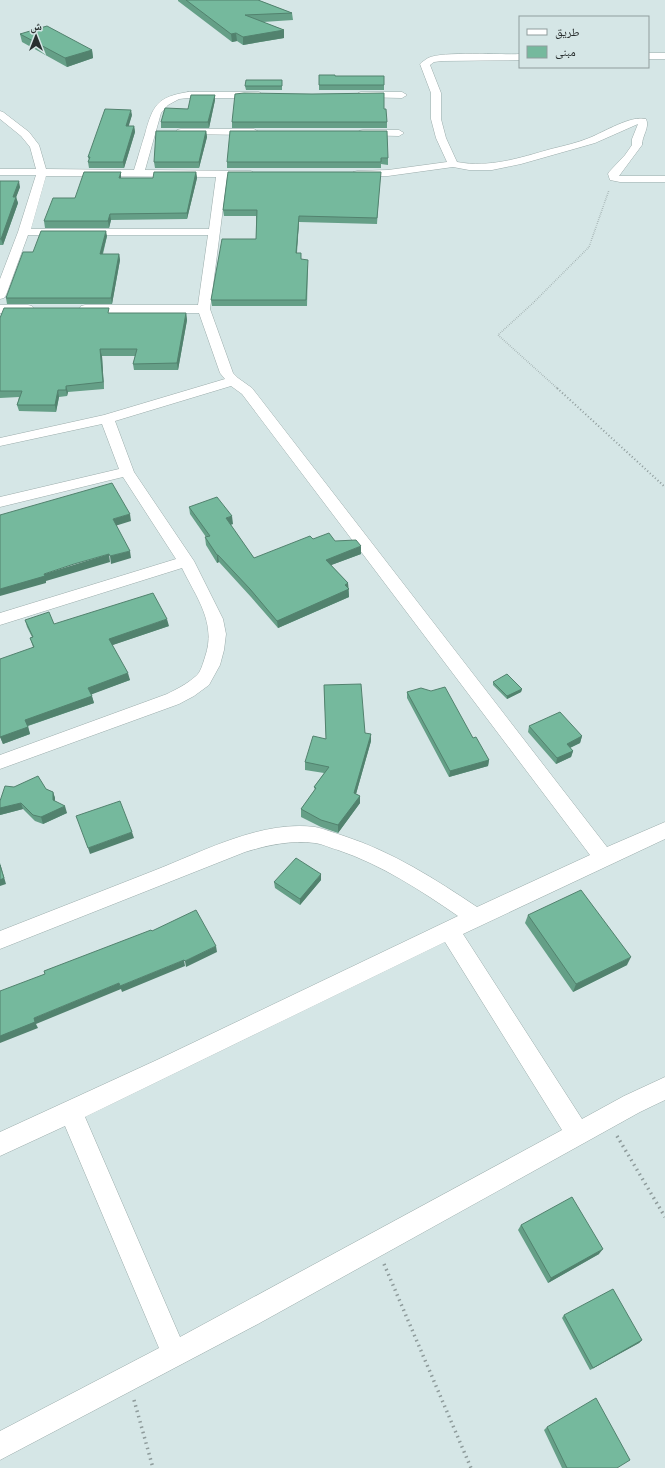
<svg xmlns="http://www.w3.org/2000/svg" width="665" height="1468" font-family="'Public Sans','Noto Naskh Arabic',sans-serif">
<rect width="100%" height="100%" fill="#d5e6e6"/>
<g fill="none" stroke-linecap="round" stroke-linejoin="round">
<g stroke="#9bacab" stroke-width="1">
<path id="minor" d="M648,53H665V59H648Z
M520,54V60L442,61L434,62L430,65L441,93V119L446,138L457,162C490,168 519,158 551,149C563,146 577,143 589,138C604,132 631,115 646,119C650,127 642,136 642,145L619,176H665V182H620L610,180L608,174L609,172L625,155L632,145V139L638,124L595,143L521,164L492,170H469L453,167L388,176H353L352,174L353,172L357,171L388,170L447,162L436,138L431,119V93L420,64C422,62 425,60 428,58C442,51 501,55 520,54Z
M188,92H259L264,95L259,98H188L179,99L168,105L161,113L145,170L251,171L256,174L251,177H227L210,309L233,373L238,378L252,388L607,847L665,822V839L463,934L582,1119L624,1096L665,1077V1100L640,1112L258,1324L0,1460V1431L159,1348L65,1126L0,1156V1132L159,1059L458,916C420,890 382,865 338,850C330,848 323,844 315,843C291,840 268,845 245,852L0,949V931C51,911 102,891 153,871C202,852 261,820 315,827C325,829 334,833 344,836C393,852 435,879 477,907L590,855L242,394L231,386L115,421L134,472L194,561L223,619L226,634L224,650L220,665L209,685L194,696L179,704L0,769V755L167,694C177,689 187,684 196,676C201,672 203,663 205,657C217,623 196,597 182,568L0,625V613L176,559L123,477L0,507V497L119,469L102,424L0,446V438L104,415L225,379L220,373L199,313H85L81,312L79,309L81,306L85,305H198L208,235H28L6,295L4,298L0,299V279L18,232L36,175H0V169H36L30,147L21,136L0,119V111L3,112L29,132L39,145L46,169L134,170C138,158 141,146 145,134C153,105 157,97 188,92ZM46,176L216,177L209,229H31ZM445,942L562,1130L180,1337L85,1117Z
M361,92H402L407,95L402,98L358,97L356,95L358,93Z
M181,129H254L259,132L254,135L177,134L176,132L177,130Z
M363,130H399L404,133L399,136L359,135L358,133L359,131Z
M0,305H28L32,306L34,309L32,312L28,313H0Z"/>
</g>
<path stroke="#8e9b9b" stroke-width="1.5" stroke-dasharray="0.5 1.5" stroke-linecap="butt" d="M558,389L498,335L533,303L589,247L609,190"/>
<path stroke="#8e9b9b" stroke-width="2" stroke-dasharray="1 2.5" stroke-linecap="butt" d="M557,388L665,487"/>
<path stroke="#8e9b9b" stroke-width="3.5" stroke-dasharray="1.5 4" stroke-linecap="butt" d="M617,1136L665,1217
M384,1264L471,1468
M134,1400L153,1468"/>
<use href="#minor" fill="#fff" fill-rule="evenodd"/>
</g>
<path fill="#659f87" d="M178,0H258L292,13L293,20L263,22L284,30V38L243,45L237,41L232,42L178,1Z
M20,34L92,50L93,58L67,67L22,42Z
M319,75L335,76L384,85V90H319Z
M282,80V90H246L245,86Z
M215,95V100L209,128H161V122Z
M384,109L387,122V128H232V122Z
M132,115L128,126H134L135,132L124,168H89L88,162L89,160L88,157Z
M206,131L207,137L199,168H155L154,162Z
M388,158V165L381,164V168H227V162Z
M196,172L197,178L187,219L111,220L109,228H45L44,221L75,198L121,178H153Z
M380,178L377,224L299,222L297,253L301,259L308,266L307,306H212L211,300L256,239V216H224L223,210Z
M0,181L20,187L16,197L18,203L3,245H0Z
M107,236L103,254H119L120,260L112,304H7L6,298L33,252Z
M110,313H186L187,320L178,370H134L133,364L135,356H102L104,389L68,392L67,396L59,397L56,412L19,411L17,405L19,397L0,398V318Z
M189,507L233,524L230,525L254,558L313,539L335,541L361,554L331,565L348,583L349,597L278,628L251,597L219,562L217,563L206,545L205,537H206L190,514Z
M25,620L54,624L169,626L112,645L130,680L91,694L94,703L28,726L30,734L3,744L0,736L33,647L30,638L32,637L27,627Z
M493,682L522,689L521,692L507,699L493,685Z
M324,685L365,733L371,741L356,794L360,796V803L338,833L321,827L301,817V809L315,790L314,787L324,773L305,770V762L326,739Z
M431,691L473,738L489,760L488,766L449,777L407,698V692Z
M529,726L582,736L580,743L570,748L573,751L571,757L556,764L528,732Z
M46,789L53,792L55,798V801L67,813L43,824L35,821L23,809L0,815V801Z
M321,880L300,905L275,888L274,882Z
M528,915L627,965L573,992L525,923Z
M521,1225L599,1254L548,1283L518,1230Z
M564,1315L642,1340L639,1343L590,1370L562,1318Z
M547,1427L617,1468H562L544,1430Z"/>
<path fill="#52826e" d="M284,30V38L243,45V37Z
M236,33L237,41L232,42L231,34Z
M92,50L93,58L67,67L65,58Z
M215,95V100L209,128L208,122Z
M131,110L132,115L127,132L126,126Z
M134,126L135,132L124,168L123,162Z
M206,131L207,137L199,168V162Z
M121,172V178H119Z
M196,172L197,178L187,219V213Z
M19,181L20,187L14,203L13,197Z
M16,197L18,203L3,245L1,239Z
M110,214L111,220L109,228L108,221Z
M299,216V222L296,259V253Z
M106,231L107,236L101,259L100,254Z
M119,254L120,260L112,304L111,298Z
M186,313L187,320L178,370L177,363Z
M100,349L102,356L104,389L103,382Z
M66,386L68,392L67,396L66,390Z
M58,390L59,397L56,412L55,405Z
M130,514L131,521L115,526L113,519Z
M232,516L233,524L226,526V518Z
M361,546V554L326,567V560Z
M130,551L131,558L111,564L110,556Z
M109,554L110,562L46,581V583L0,596V589L44,574Z
M217,555H218L219,562L217,563Z
M348,583L349,597L278,628L277,621L345,585Z
M167,619L169,626L110,646L109,639Z
M128,673L130,680L90,695L88,688Z
M522,689L521,692L507,699V696Z
M92,696L94,703L27,726L25,720Z
M28,727L30,734L3,744L0,737Z
M371,734V741L354,801V793Z
M582,736L580,743L565,750L567,744Z
M573,751L571,757L556,764L557,758Z
M489,760L488,766L449,777L450,771Z
M53,792L55,798V806L53,800Z
M360,796V803L338,833V825Z
M21,803L23,809L0,815V808Z
M65,806L67,813L43,824L41,817Z
M132,832L134,838L90,854L88,848Z
M0,863L6,884L0,886Z
M321,874V880L300,905V899Z
M216,946L217,952L186,967L185,961Z
M631,957L627,965L573,992L576,984Z
M184,960L185,966L122,992L120,986Z
M119,983L121,989L36,1024L38,1028L0,1043V1036L34,1018Z
M603,1249L599,1254L548,1283L551,1278Z
M642,1340L639,1343L590,1370L593,1368Z"/>
<path fill="#75b99d" stroke="#52826e" d="M186,0H258L292,13L245,15L284,30L243,37L236,33L231,34Z
M47,26L92,50L65,58L20,34Z
M319,75H335V76H384V85H319Z
M246,80H282V86H245Z
M244,93L312,94L384,93V109H386L387,122H232L235,94Z
M191,95H215L208,122H161L165,108L188,109Z
M105,109L131,110L126,126H134L123,162H88L90,157H88Z
M156,131H206L199,162H154Z
M230,131H387L388,158H381V162H227Z
M84,172H121L119,178H153L154,172H196L187,213L110,214L108,221H44L53,198H75Z
M228,172H381L377,218L299,216L296,253H301V259L308,260L306,300H211L222,239H256L257,210H223Z
M0,181H19L13,197H16L1,239H0Z
M41,231H106L100,254H119L111,298H6L23,252H33Z
M4,308H109L108,313H186L177,363L133,364L137,349H100L103,382L66,386V390H58L55,405H17L22,391H0V318Z
M112,483L130,514L113,519L130,551L110,556L109,554L74,564L44,574L45,576L0,589V515Z
M217,497L232,516L226,518L254,558L310,536L313,539L329,533L335,541L356,540L361,546L326,560L348,583L345,585L349,589L277,621L250,589L218,555H217L205,537L210,536L189,507Z
M153,593L167,619L109,639L128,673L88,688L92,696L25,720L28,727L0,737V659L34,647L30,638L33,637L25,620L49,612L54,624Z
M507,674L522,689L507,696L493,682Z
M361,684L365,733L371,734L354,793L360,796L338,825L321,820L301,809L316,788L314,787L329,767L305,762L313,736L326,739L324,685Z
M445,687L473,738L476,737L489,760L450,771L407,692L421,688L431,691Z
M560,712L582,736L567,744L573,751L557,758L529,726Z
M38,776L46,789L53,792V800L65,806L41,817L33,815L21,803L0,808V801L5,786L14,787Z
M120,801L132,832L88,848L76,816Z
M296,858L321,874L300,899L274,882Z
M0,865L4,878L0,880Z
M581,890L631,957L576,984L528,915Z
M196,910L216,946L185,961L184,960L120,986L119,983L34,1018L35,1022L0,1036V991L45,974L44,971L151,930L152,931Z
M572,1197L603,1249L551,1278L521,1225Z
M613,1289L642,1340L593,1368L564,1315Z
M596,1398L630,1460L617,1468H567L547,1427Z"/>
<rect x="519" y="16" width="130" height="52" fill="#d5e6e6" stroke="#909d9d"/>
<rect x="527" y="29" width="20" height="6" fill="#ffffff" stroke="#909d9d"/>
<text x="555" y="36" font-size="12" fill="#292f2f">طريق</text>
<rect x="527" y="46" width="20" height="12" fill="#75b99d" stroke="#909d9d"/>
<text x="555" y="56" font-size="12" fill="#292f2f">مبنى</text>
<g transform="translate(36 36)" stroke="#d5e6e6" stroke-width="3" paint-order="stroke">
<path d="M0-3L7 15L0 10L-7 15Z" fill="#292f2f"/>
<text y="-6" font-size="11" font-weight="bold" text-anchor="middle" fill="#292f2f">ش</text>
</g>
</svg>
